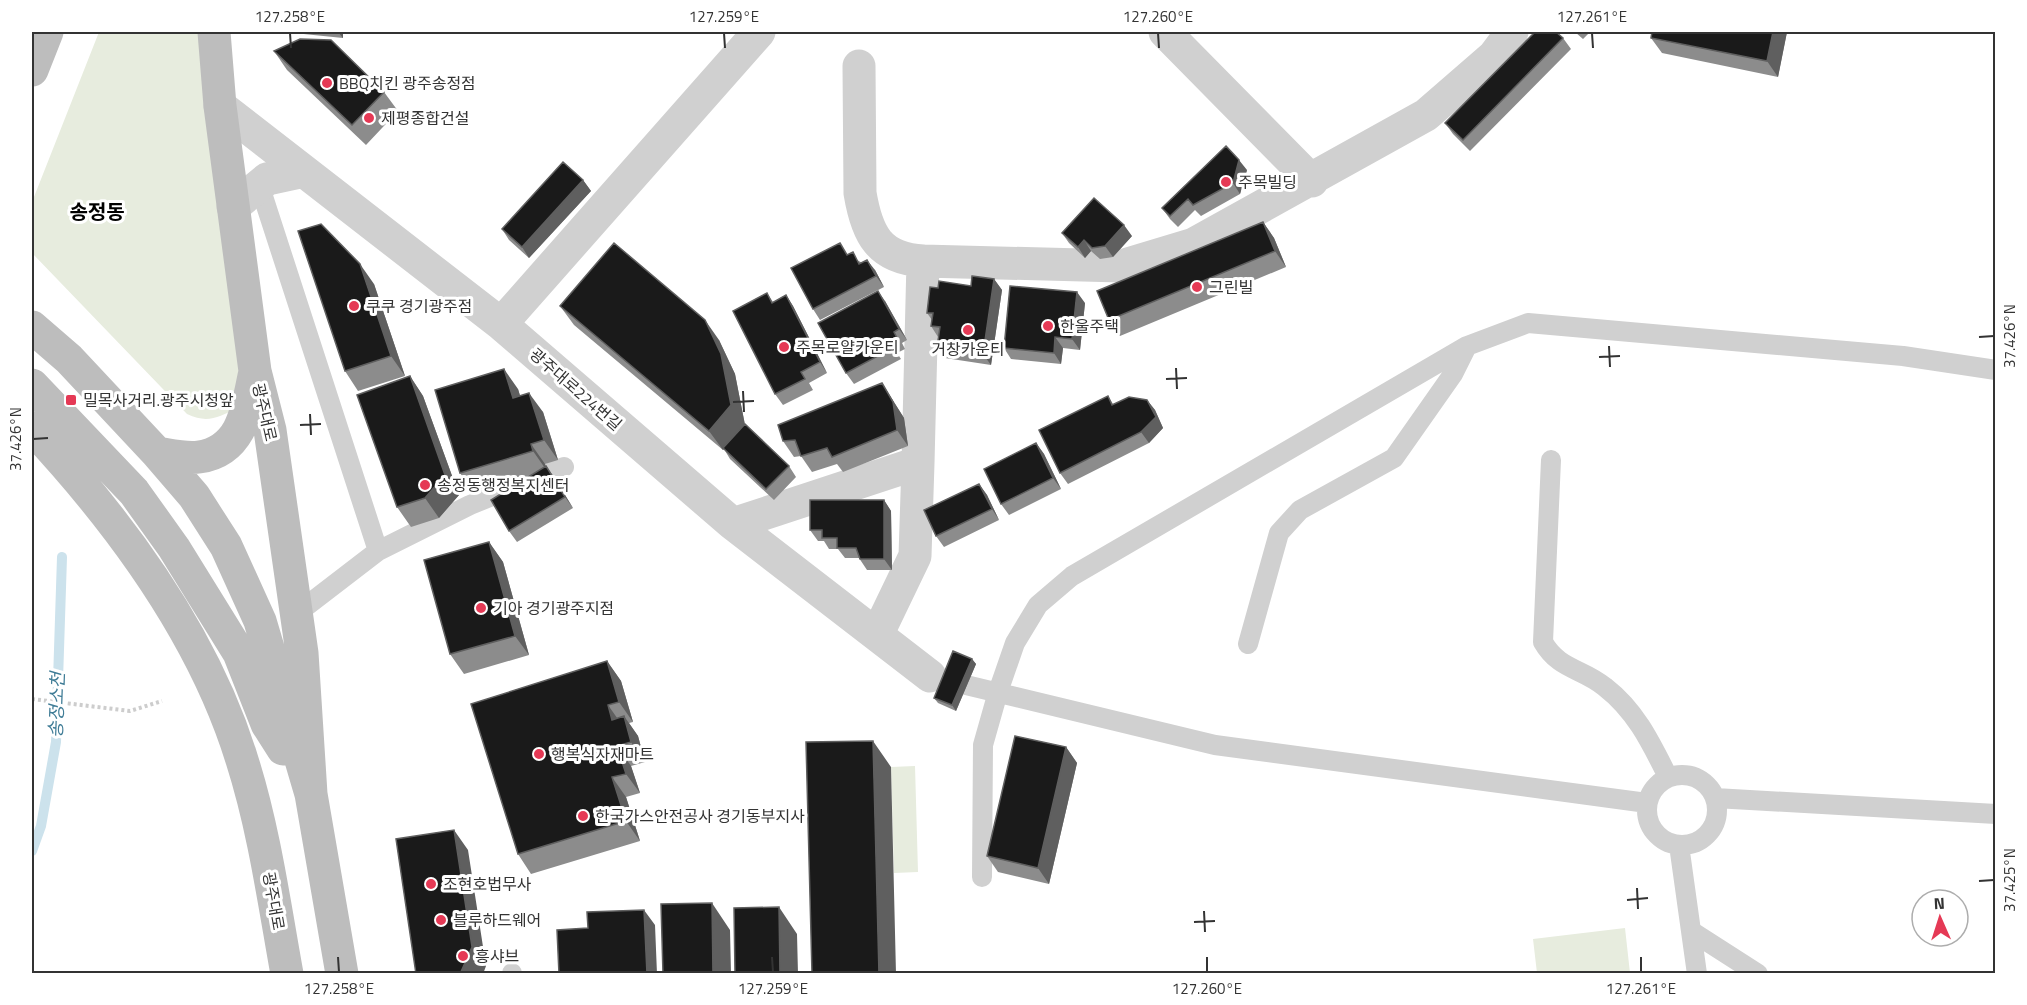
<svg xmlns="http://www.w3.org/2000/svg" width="2027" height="1005" font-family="'Titillium Web','Noto Sans KR',sans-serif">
<rect width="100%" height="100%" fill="#fff"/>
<path fill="#e7ecde" d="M99,32H198L242,386L238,408C218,417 208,424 187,414L32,253V202Z
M915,766L918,872L894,873L891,767Z
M1625,928L1630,973H1537L1533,939Z"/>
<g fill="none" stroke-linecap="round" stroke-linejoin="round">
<path stroke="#cce2ec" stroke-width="10" d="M32,851L41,826L56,742L62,557"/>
<path stroke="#cdcdcd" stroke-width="4" stroke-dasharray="3 3" stroke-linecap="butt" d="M32,699L130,711L162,701"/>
<path stroke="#d0d0d0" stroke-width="20" d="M259,184L378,551
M1551,460L1543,642C1559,670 1582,668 1605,687C1636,711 1651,743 1668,777
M296,614L378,551L470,505L564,467
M1248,644L1279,533L1300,510L1394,458L1453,374L1467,346
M941,679L1215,745L1647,803
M1647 810a35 35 0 1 1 70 0a35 35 0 1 1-70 0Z
M1715,798L1996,814
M1679,845L1697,974
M982,877L983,745L998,692L1015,643L1038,605L1072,576L1467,346L1528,323L1903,356L1996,370
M1691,931L1758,974
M512,974V973"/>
<path stroke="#d0d0d0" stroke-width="33" d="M1165,32L1312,181
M859,66L860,193C867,235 879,258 923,261
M220,106L501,324L733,524L930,676
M233,207L267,179L304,171
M501,324L759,32
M733,524L918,463L923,261L1121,266L1194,244L1426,115L1494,56L1512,32
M877,635L915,556L918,463"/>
<path stroke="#bdbdbd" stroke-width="33" d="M214,32L220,106L255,371L270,430L302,653L311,794
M32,70L47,32
M32,327L69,359L157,453L194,496L226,546L260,621L311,794L342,974
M32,385L134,492L174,548L239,653L267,724L283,749
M32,428C119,521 204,636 242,760C264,829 274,902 287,974
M157,453C170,455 186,459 199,457C242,451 247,410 254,376"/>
</g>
<path fill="#8c8c8c" d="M284,32H343V38Z
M1575,32H1590L1583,39Z
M1652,32H1787L1778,77L1662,53L1651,38Z
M1563,38L1571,49L1470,151L1453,134L1445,123Z
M274,51L384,92L398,111L366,145L287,70Z
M1247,170L1240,194L1201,216L1195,210L1178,227L1170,219L1162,208Z
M583,180L591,191L529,258L509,240L502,229Z
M1263,222L1274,238L1286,267L1120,336L1109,320Z
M1062,233L1132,236L1113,257L1100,259L1091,251L1085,258L1069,243Z
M848,255L875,270L884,287L820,320L813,309Z
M994,279L1002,290L991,365L945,358L937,347L938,337L931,326L932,320L927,313L938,288L971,286Z
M374,284L405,376L358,391L345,371Z
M767,293L773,302L786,295L793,306L827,373L809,383L813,390L783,405L775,394Z
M885,301L907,340L902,343L905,349L897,353L901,359L854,384L846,373Z
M1085,303L1080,350L1063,348L1061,364L1011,359L1004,348Z
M560,306L719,340L735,374L745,425L789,466L796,477L774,500L730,459L724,449L723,450L574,325Z
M410,376L423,396L459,495L439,518L411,527L397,507Z
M882,383L904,418L908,446L843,472L837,464L812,472L801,456L794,457L783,441Z
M518,389L520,396L543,412L558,460L545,464L546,467L554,477L573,508L517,542L509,531L531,476L474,493L460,473Z
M1108,396L1113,404L1147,400L1155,410L1163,428L1149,443L1068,484L1060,473Z
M1036,443L1044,454L1061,489L1009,515L1001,504Z
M979,484L987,495L999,520L944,547L936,536Z
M884,500L891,511L892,570H867L859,558H845L838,549H829L824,541H818L810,530Z
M489,542L503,562L529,655L464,674L450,654Z
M972,659L976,664L956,711L938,703L934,698Z
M607,661L621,681L633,722L629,723L638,736L645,762L631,766L640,793L626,797L640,841L531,874L518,854Z
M1066,747L1077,763L1049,884L998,872L987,856Z"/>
<path fill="#5f5f5f" d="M338,32H343V38Z
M1773,32H1787L1778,77L1767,61Z
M1239,160L1247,170L1240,194L1233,183Z
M583,180L591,191L529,258L522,247Z
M1263,222L1274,238L1286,267L1275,251Z
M1124,225L1132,236L1113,257L1105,246Z
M1084,240L1091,251L1085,258L1078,247Z
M867,260L875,270L884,287L876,276Z
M360,264L374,284L405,376L391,356Z
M994,279L1002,290L991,365L983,354Z
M878,291L885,301L907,340L899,329Z
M1077,292L1085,303L1080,350L1072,339Z
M786,295L793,306L827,373L820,362Z
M705,320L719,340L735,374L745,425L723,450L709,431Z
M1055,337L1063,348L1061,364L1054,353Z
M504,369L518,389L527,418L513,398Z
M410,376L423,396L459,495L439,518L425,498Z
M882,383L904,418L908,446L897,430Z
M529,393L543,412L558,460L544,440Z
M1147,400L1155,410L1163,428L1149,443L1141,432Z
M1036,443L1044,454L1061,489L1053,478Z
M531,444L545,464L547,471L533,451Z
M546,466L554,477L573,508L565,497Z
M979,484L987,495L999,520L992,509Z
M884,500L891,511L892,570L884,559Z
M489,542L503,562L529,655L515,636Z
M972,659L976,664L956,711L952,705Z
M607,661L621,681L633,722L619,702Z
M608,705L622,725L612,720Z
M624,716L638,736L645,762L631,742Z
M873,741L891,767L896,974H879Z
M617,746L631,766L640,793L626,774Z
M1066,747L1077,763L1049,884L1038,868Z
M612,777L626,797L640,841L626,821Z
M454,830L468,850L486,966L483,974H460Z
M712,903L730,930L731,974H713Z
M779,907L797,934L798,974H780Z
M644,910L655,925L657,974H647Z"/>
<path fill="#1a1a1a" stroke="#5f5f5f" stroke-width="1.5" d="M1535,32H1556L1563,38L1463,140L1445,123Z
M1652,32H1773L1767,61L1651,38Z
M300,39L331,40L384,92L352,125L274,51Z
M1226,146L1239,160L1233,183L1193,205L1188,199L1170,216L1162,208Z
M563,162L583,180L522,247L502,229Z
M1094,198L1124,225L1105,246L1092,248L1084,240L1078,247L1062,233Z
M1263,222L1275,251L1109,320L1097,291Z
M321,224L360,264L391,356L345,371L298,231Z
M614,243L705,320L721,354L731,405L709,431L560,306Z
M840,243L847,255L853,252L859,264L867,260L876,276L813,309L791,268Z
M972,276L994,279L983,354L937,347L940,327L931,326L933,313H927L930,287L938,288L939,281L971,286Z
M1010,286L1077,292L1072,339L1055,337L1054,353L1004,348Z
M878,291L899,329L894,332L897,338L890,342L893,348L846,373L818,323Z
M767,293L772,303L786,295L820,362L801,372L805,379L775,394L733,311Z
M504,369L513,398L529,393L544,440L531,444L533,451L460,473L435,390Z
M410,376L445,475L425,498L397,507L357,395Z
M882,383L893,402L897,430L832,457L827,448L801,456L795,440L783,441L778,425Z
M1108,396L1112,405L1129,397L1147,400L1156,417L1141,432L1060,473L1039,430Z
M745,424L789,466L766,489L723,448Z
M1036,443L1053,478L1001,504L984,469Z
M546,466L565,497L509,531L491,500Z
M979,484L992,509L936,536L924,510Z
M810,500H884V559H860L856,548H837V538H822V530H810Z
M489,542L515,636L450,654L424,560Z
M953,651L972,659L952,705L934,698Z
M607,661L619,702L608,705L612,720L624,716L631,742L617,746L626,774L612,777L626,821L518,854L471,704Z
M1015,736L1066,747L1038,868L987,856Z
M873,741L879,974H812L806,742Z
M454,830L472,947L460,974H416L396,839Z
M712,903L713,974H663L661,904Z
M779,907L780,974H735L734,908Z
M644,910L647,974H559L557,930L588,928L587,912Z"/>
<path fill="none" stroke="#333" stroke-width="2" d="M290,33L291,48M724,33L725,48M1158,33L1159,48M1592,33L1593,48M1979,337L1994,336M1609,346L1610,367M1599,357L1620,356M1176,368L1177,389M1166,379L1187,378M743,391L744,412M733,402L754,401M310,414L311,435M300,425L321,424M33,439L48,438M1979,881L1994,880M1637,888L1638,909M1627,900L1648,898M1204,911L1205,932M1194,922L1215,921M338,957L339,972M772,957L773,972M1207,957V972M1641,957V972"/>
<g fill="#e53955" stroke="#fff" stroke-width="2">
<circle cx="327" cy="83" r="6"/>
<circle cx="369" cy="118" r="6"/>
<circle cx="1226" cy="182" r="6"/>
<circle cx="1197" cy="287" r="6"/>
<circle cx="354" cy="306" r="6"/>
<circle cx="1048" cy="326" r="6"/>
<circle cx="968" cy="330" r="6"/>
<circle cx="784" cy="347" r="6"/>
<rect x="65" y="394" width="12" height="12" rx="3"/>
<circle cx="425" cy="485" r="6"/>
<circle cx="481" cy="608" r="6"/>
<circle cx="539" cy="754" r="6"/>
<circle cx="583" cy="816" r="6"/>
<circle cx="431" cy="884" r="6"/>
<circle cx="441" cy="920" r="6"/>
<circle cx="463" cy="956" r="6"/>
</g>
<g text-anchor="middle" stroke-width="6" stroke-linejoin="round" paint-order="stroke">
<g font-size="16" fill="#333" stroke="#fff" text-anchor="start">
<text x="339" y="89">BBQ치킨 광주송정점</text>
<text x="381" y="124">제평종합건설</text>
<text x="1238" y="188">주목빌딩</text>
<text x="1209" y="293">그린빌</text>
<text x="366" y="312">쿠쿠 경기광주점</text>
<text x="1060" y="332">한울주택</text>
<text x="796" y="353">주목로얄카운티</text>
<text x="968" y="355" text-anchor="middle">거창카운티</text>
<text x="83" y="406">밀목사거리.광주시청앞</text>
<text x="437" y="491">송정동행정복지센터</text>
<text x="493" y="614">기아 경기광주지점</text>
<text x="551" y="760">행복식자재마트</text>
<text x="595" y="822">한국가스안전공사 경기동부지사</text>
<text x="443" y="890">조현호법무사</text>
<text x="453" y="926">블루하드웨어</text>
<text x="475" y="962">흥샤브</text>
</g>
<g font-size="16" fill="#333" stroke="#fff">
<text transform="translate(576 389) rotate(41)" y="6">광주대로224번길</text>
<text transform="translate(265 412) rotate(77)" y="6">광주대로</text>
<text transform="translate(274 901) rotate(80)" y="6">광주대로</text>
</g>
<g font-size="18" font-style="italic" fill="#3f7c96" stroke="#fff">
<text transform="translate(57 705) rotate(-88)" y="6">송정소천</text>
</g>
<g font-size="20" font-weight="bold" fill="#000" stroke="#fff">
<text x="97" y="219">송정동</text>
</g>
</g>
<rect width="2027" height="1005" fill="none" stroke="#ffffff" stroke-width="66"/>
<g transform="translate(1940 918) rotate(357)"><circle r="28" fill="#ffffff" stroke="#adadad" stroke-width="1.5"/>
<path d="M0-4.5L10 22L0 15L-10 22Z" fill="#e53955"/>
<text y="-9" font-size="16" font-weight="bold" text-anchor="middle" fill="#333333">N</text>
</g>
<rect x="33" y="33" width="1961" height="939" fill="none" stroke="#333" stroke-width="2"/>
<g font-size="15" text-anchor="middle" fill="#333">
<text x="290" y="22">127.258°E</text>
<text x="724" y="22">127.259°E</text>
<text x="1158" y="22">127.260°E</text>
<text x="1592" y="22">127.261°E</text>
<text transform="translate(2010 336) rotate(-90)" y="5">37.426°N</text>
<text transform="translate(16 439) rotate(-90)" y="5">37.426°N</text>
<text transform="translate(2010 880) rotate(-90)" y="5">37.425°N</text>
<text x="339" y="994">127.258°E</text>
<text x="773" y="994">127.259°E</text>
<text x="1207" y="994">127.260°E</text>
<text x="1641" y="994">127.261°E</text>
</g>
</svg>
